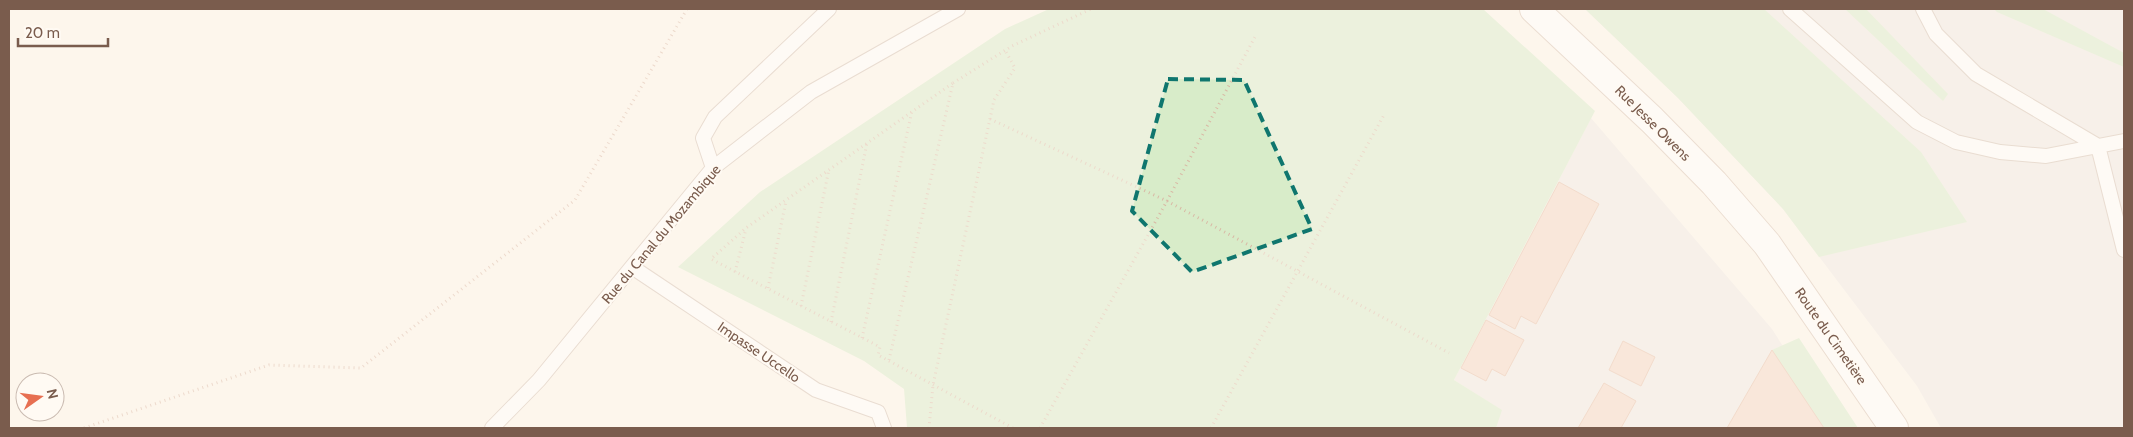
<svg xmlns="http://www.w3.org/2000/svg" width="2133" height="437" font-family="Cabin,sans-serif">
<rect width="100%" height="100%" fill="#fdf6ec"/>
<path fill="#efe9e4" d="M1585,9H2124V428H1941L1917,386L1783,209L1678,98Z
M1591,118L1772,329L1835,428H1496L1501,410L1454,380Z"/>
<path fill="#d8ecc9" d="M1049,9H1483L1595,111L1454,380L1502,410L1496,428H907L904,389L864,361L678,267L760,192L1005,29Z
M1585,9H1764L1921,152L1967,222L1819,257L1783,209L1678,98Z
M1845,9H1866L1948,94L1943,101Z
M1994,9H2043L2124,53V67L1997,12Z
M1799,338L1858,428H1824L1772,350Z"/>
<path fill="#f3d5c3" stroke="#e6bba3" d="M1559,182L1599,204L1536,324L1521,316L1515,329L1489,315Z
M1486,320L1524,340L1505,376L1492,369L1486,381L1461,368Z
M1623,341L1655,357L1641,386L1609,370Z
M1772,350L1824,428H1727Z
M1604,383L1636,401L1621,428H1578Z"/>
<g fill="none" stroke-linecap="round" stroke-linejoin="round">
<g stroke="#d1beb0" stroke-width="16">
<path id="service" d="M1790,9L1917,122L1956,142L2000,152L2046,156L2124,141
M1923,9L1936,34L1976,74L2098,146L2124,250
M713,168L703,138L715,117L829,9
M632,267L816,390L878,412L884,428
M492,428L539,380L713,168L811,92L958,9"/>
</g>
<g stroke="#d6c0b0" stroke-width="30">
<path id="secondary" d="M1534,9L1652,120L1714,183L1767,244L1894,428"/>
</g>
<path stroke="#d9b8a5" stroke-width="3" stroke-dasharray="1 4" stroke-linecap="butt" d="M953,83L1012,46L1091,9
M990,119L1167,201L1449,353
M735,272L746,229
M768,288L786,201
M801,306L829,169
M831,322L867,143
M862,338L912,111
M889,360L953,83L746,228L711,259L880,347L878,355L1013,428
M84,428L269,365L361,368L575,200L687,9
M929,428L933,385L994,100L1015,68L1005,50
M1040,428L1167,201L1256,35
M1211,428L1385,113"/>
<use href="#service" stroke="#fff" stroke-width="14"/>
<use href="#secondary" stroke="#fff" stroke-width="28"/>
</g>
<path d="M0 0H2133V437H0ZM1168,79L1244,80L1312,229L1192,272L1132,211Z" fill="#fdf6ec" fill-opacity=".55" fill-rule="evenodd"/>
<path fill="none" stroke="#0f766e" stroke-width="4" stroke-dasharray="10 6" stroke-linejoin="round" d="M1168,79L1244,80L1312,229L1192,272L1132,211Z"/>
<g text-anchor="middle" stroke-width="4" stroke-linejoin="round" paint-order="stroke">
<g font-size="14" fill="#7a5c4d" stroke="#fffaf3">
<text transform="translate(1653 123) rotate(45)" y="5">Rue Jesse Owens</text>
<text transform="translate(661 234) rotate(-50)" y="5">Rue du Canal du Mozambique</text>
<text transform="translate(1831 336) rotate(55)" y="5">Route du Cimetière</text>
<text transform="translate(759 352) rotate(34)" y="5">Impasse Uccello</text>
</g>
</g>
<rect width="2133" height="437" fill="none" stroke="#7a5c4d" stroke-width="20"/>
<g transform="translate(40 397) rotate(76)"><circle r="24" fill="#fffaf3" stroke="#cabbb1"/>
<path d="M0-4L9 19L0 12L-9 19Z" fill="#e76f51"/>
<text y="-8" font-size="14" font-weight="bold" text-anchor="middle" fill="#7a5c4d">N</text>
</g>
<path d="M18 38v8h90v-8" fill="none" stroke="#7a5c4d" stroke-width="2.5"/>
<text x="25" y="38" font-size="15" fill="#7a5c4d" stroke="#fffaf3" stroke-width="4" paint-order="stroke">20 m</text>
</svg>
